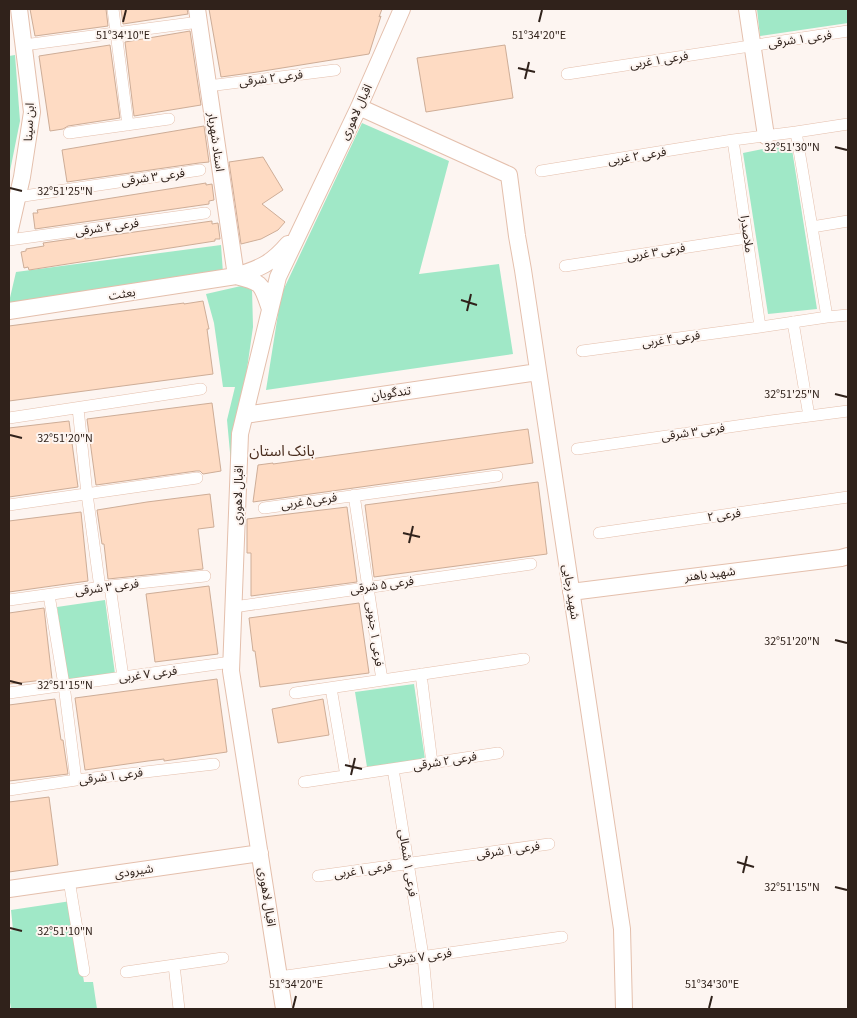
<svg xmlns="http://www.w3.org/2000/svg" width="857" height="1018" font-family="'Source Sans 3','Noto Sans Arabic',sans-serif">
<rect width="100%" height="100%" fill="#fdf5f1"/>
<path fill="#a0e8c7" d="M757,9H848V23L760,36Z
M15,55L20,121L9,176V56Z
M362,123L449,161L419,274L499,264L513,354L266,390L281,295Z
M791,143L817,309L768,314L743,153Z
M221,245L223,273L9,306V302L16,272Z
M241,286L252,289L253,327L232,474L227,420L235,387H223L214,323L206,294Z
M105,600L115,674L67,681L57,607Z
M414,684L425,759L367,767L355,692Z
M71,901L84,982H93L97,1009H11L9,996V931L13,930L11,910Z"/>
<path fill="#fedbc3" stroke="#cead97" d="M30,9H106L108,26L35,36Z
M121,9H187L188,14L123,24Z
M209,9H382L379,17L381,16L369,54L257,72L221,77Z
M190,31L201,105L134,116L125,42Z
M110,45L120,118L68,126L63,129L50,131L39,56Z
M505,45L513,98L426,112L417,58Z
M204,126L209,162L199,163L67,182L62,150Z
M263,157L283,190L262,204L285,222L278,230L261,239L241,244L229,162Z
M206,183V185L212,184L214,200L209,201V204L35,229L33,213H38L37,210Z
M212,221V224L218,223L220,239H215V241L29,270L28,267L24,268L21,252L26,251V249L44,246L43,243L85,237V239Z
M203,301L209,329H207L213,374L9,401V326L184,303V304Z
M212,403L221,471L203,474L200,471H196L96,485L87,419Z
M69,421L78,487L9,497V428Z
M528,429L533,463L253,502L258,465L273,463V464Z
M538,482L547,554L374,577L365,505Z
M210,494L214,527L198,529L203,569L108,579L104,544H102L97,510L147,502Z
M347,507L357,582L251,596V553H247V519Z
M81,512L88,581L9,592V521Z
M209,586L218,654L155,662L146,594Z
M359,603L369,673L260,687L255,651H253L249,618Z
M44,608L52,679L9,684V613Z
M217,679L227,752L164,761V759L148,761L85,770L75,698Z
M55,699L61,740H63L68,774L9,781V705Z
M323,699L329,735L278,743L272,709Z
M49,797L58,865L9,872V802Z"/>
<g fill="none" stroke-linecap="round" stroke-linejoin="round">
<g stroke="#e4bfac" stroke-width="12">
<path id="street" d="M113,9L128,125
M24,45L199,22
M567,74L848,31
M208,86L335,70
M796,132L827,317L760,327L733,140Z
M796,132L848,124
M69,133L169,119
M541,171L733,140
M17,197L200,170
M812,227L848,221
M9,240L205,213
M565,266L747,238
M827,317L848,315
M793,322L809,416
M582,351L760,327
M78,408L87,494L100,588
M9,418L201,389
M577,449L771,421L848,411
M354,495L382,680
M9,505L197,478
M264,508L497,476
M599,533L848,497
M110,586L123,677
M49,595L64,685L76,780
M9,600L110,586L205,576
M234,607L531,564
M421,674L432,763
M331,688L346,776
M9,693L231,662
M295,693L524,659
M393,769L423,956L428,1009
M304,782L498,753
M9,790L76,780L214,764
M318,876L549,844
M69,880L84,971
M174,965L179,1009
M126,972L223,958
M279,977L562,937"/>
</g>
<g stroke="#e4bfac" stroke-width="18">
<path id="secondary" d="M197,9L236,276
M747,9L766,136
M359,107L509,175L517,236L523,270L622,929L624,1009
M9,234L22,177L32,112L19,9
M236,276C263,283 261,283 270,309
M9,311L236,276C260,268 271,264 288,244
M245,415L538,372
M571,592L841,558L848,556
M9,889L260,853
M284,1009L231,671L240,434L278,277L359,107L402,9"/>
</g>
<use href="#street" stroke="#fff" stroke-width="11"/>
<use href="#secondary" stroke="#fff" stroke-width="16"/>
</g>
<path fill="none" stroke="#30221b" stroke-width="2" d="M123,22L126,10M539,22L542,10M518,68L535,72M525,79L529,62M835,147L847,150M10,188L22,191M461,300L477,305M467,311L471,294M835,394L847,397M10,435L22,438M403,533L420,537M409,543L413,526M835,640L847,643M10,681L22,684M345,765L362,769M351,775L355,758M737,862L754,867M743,873L747,856M835,887L847,890M10,928L22,931M293,1008L296,996M709,1008L712,996"/>
<g text-anchor="middle" stroke-width="4" stroke-linejoin="round" paint-order="stroke">
<g font-size="12" fill="#30221b" stroke="#fdf5f1">
<text transform="translate(800 39) rotate(-8)" y="4">فرعی ۱ شرقی</text>
<text transform="translate(659 60) rotate(-9)" y="4">فرعی ۱ غربی</text>
<text transform="translate(271 78) rotate(-7)" y="4">فرعی ۲ شرقی</text>
<text transform="translate(356 112) rotate(-65)" y="4">اقبال لاهوری</text>
<text transform="translate(29 122) rotate(-87)" y="4">ابن سینا</text>
<text transform="translate(216 142) rotate(82)" y="4">استاد شهریار</text>
<text transform="translate(637 156) rotate(-9)" y="4">فرعی ۲ غربی</text>
<text transform="translate(153 177) rotate(-8)" y="4">فرعی ۳ شرقی</text>
<text transform="translate(107 227) rotate(-8)" y="4">فرعی ۴ شرقی</text>
<text transform="translate(747 234) rotate(82)" y="4">ملاصدرا</text>
<text transform="translate(656 252) rotate(-9)" y="4">فرعی ۳ غربی</text>
<text transform="translate(122 294) rotate(-9)" y="4">بعثت</text>
<text transform="translate(671 339) rotate(-8)" y="4">فرعی ۴ غربی</text>
<text transform="translate(391 393) rotate(-8)" y="4">تندگویان</text>
<text transform="translate(693 432) rotate(-8)" y="4">فرعی ۳ شرقی</text>
<text transform="translate(238 495) rotate(-88)" y="4">اقبال لاهوری</text>
<text transform="translate(309 501) rotate(-8)" y="4">فرعی۵ غربی</text>
<text transform="translate(724 515) rotate(-8)" y="4">فرعی ۲</text>
<text transform="translate(710 574) rotate(-7)" y="4">شهید باهنر</text>
<text transform="translate(382 585) rotate(-8)" y="4">فرعی ۵ شرقی</text>
<text transform="translate(107 587) rotate(-7)" y="4">فرعی ۳ شرقی</text>
<text transform="translate(571 592) rotate(81)" y="4">شهید رجایی</text>
<text transform="translate(375 634) rotate(82)" y="4">فرعی ۱ جنوبی</text>
<text transform="translate(148 674) rotate(-7)" y="4">فرعی ۷ غربی</text>
<text transform="translate(445 761) rotate(-9)" y="4">فرعی ۲ شرقی</text>
<text transform="translate(111 776) rotate(-7)" y="4">فرعی ۱ شرقی</text>
<text transform="translate(508 850) rotate(-8)" y="4">فرعی ۱ شرقی</text>
<text transform="translate(408 863) rotate(81)" y="4">فرعی ۱ شمالی</text>
<text transform="translate(363 870) rotate(-8)" y="4">فرعی ۱ غربی</text>
<text transform="translate(134 871) rotate(-8)" y="4">شیرودی</text>
<text transform="translate(267 897) rotate(81)" y="4">اقبال لاهوری</text>
<text transform="translate(420 957) rotate(-8)" y="4">فرعی ۷ شرقی</text>
</g>
<g font-size="15" fill="#492c1d" stroke="#fdf5f1">
<text x="282" y="456">بانک استان</text>
</g>
</g>
<g font-size="12" text-anchor="middle" fill="#30221b" stroke="#fdf5f1" stroke-width="4" stroke-linejoin="round" paint-order="stroke">
<text x="123" y="39">51°34'10"E</text>
<text x="539" y="39">51°34'20"E</text>
<text x="792" y="151">32°51'30"N</text>
<text x="65" y="195">32°51'25"N</text>
<text x="792" y="398">32°51'25"N</text>
<text x="65" y="442">32°51'20"N</text>
<text x="792" y="645">32°51'20"N</text>
<text x="65" y="689">32°51'15"N</text>
<text x="792" y="891">32°51'15"N</text>
<text x="65" y="935">32°51'10"N</text>
<text x="296" y="988">51°34'20"E</text>
<text x="712" y="988">51°34'30"E</text>
</g>
<rect width="857" height="1018" fill="none" stroke="#30221b" stroke-width="20"/>
</svg>
